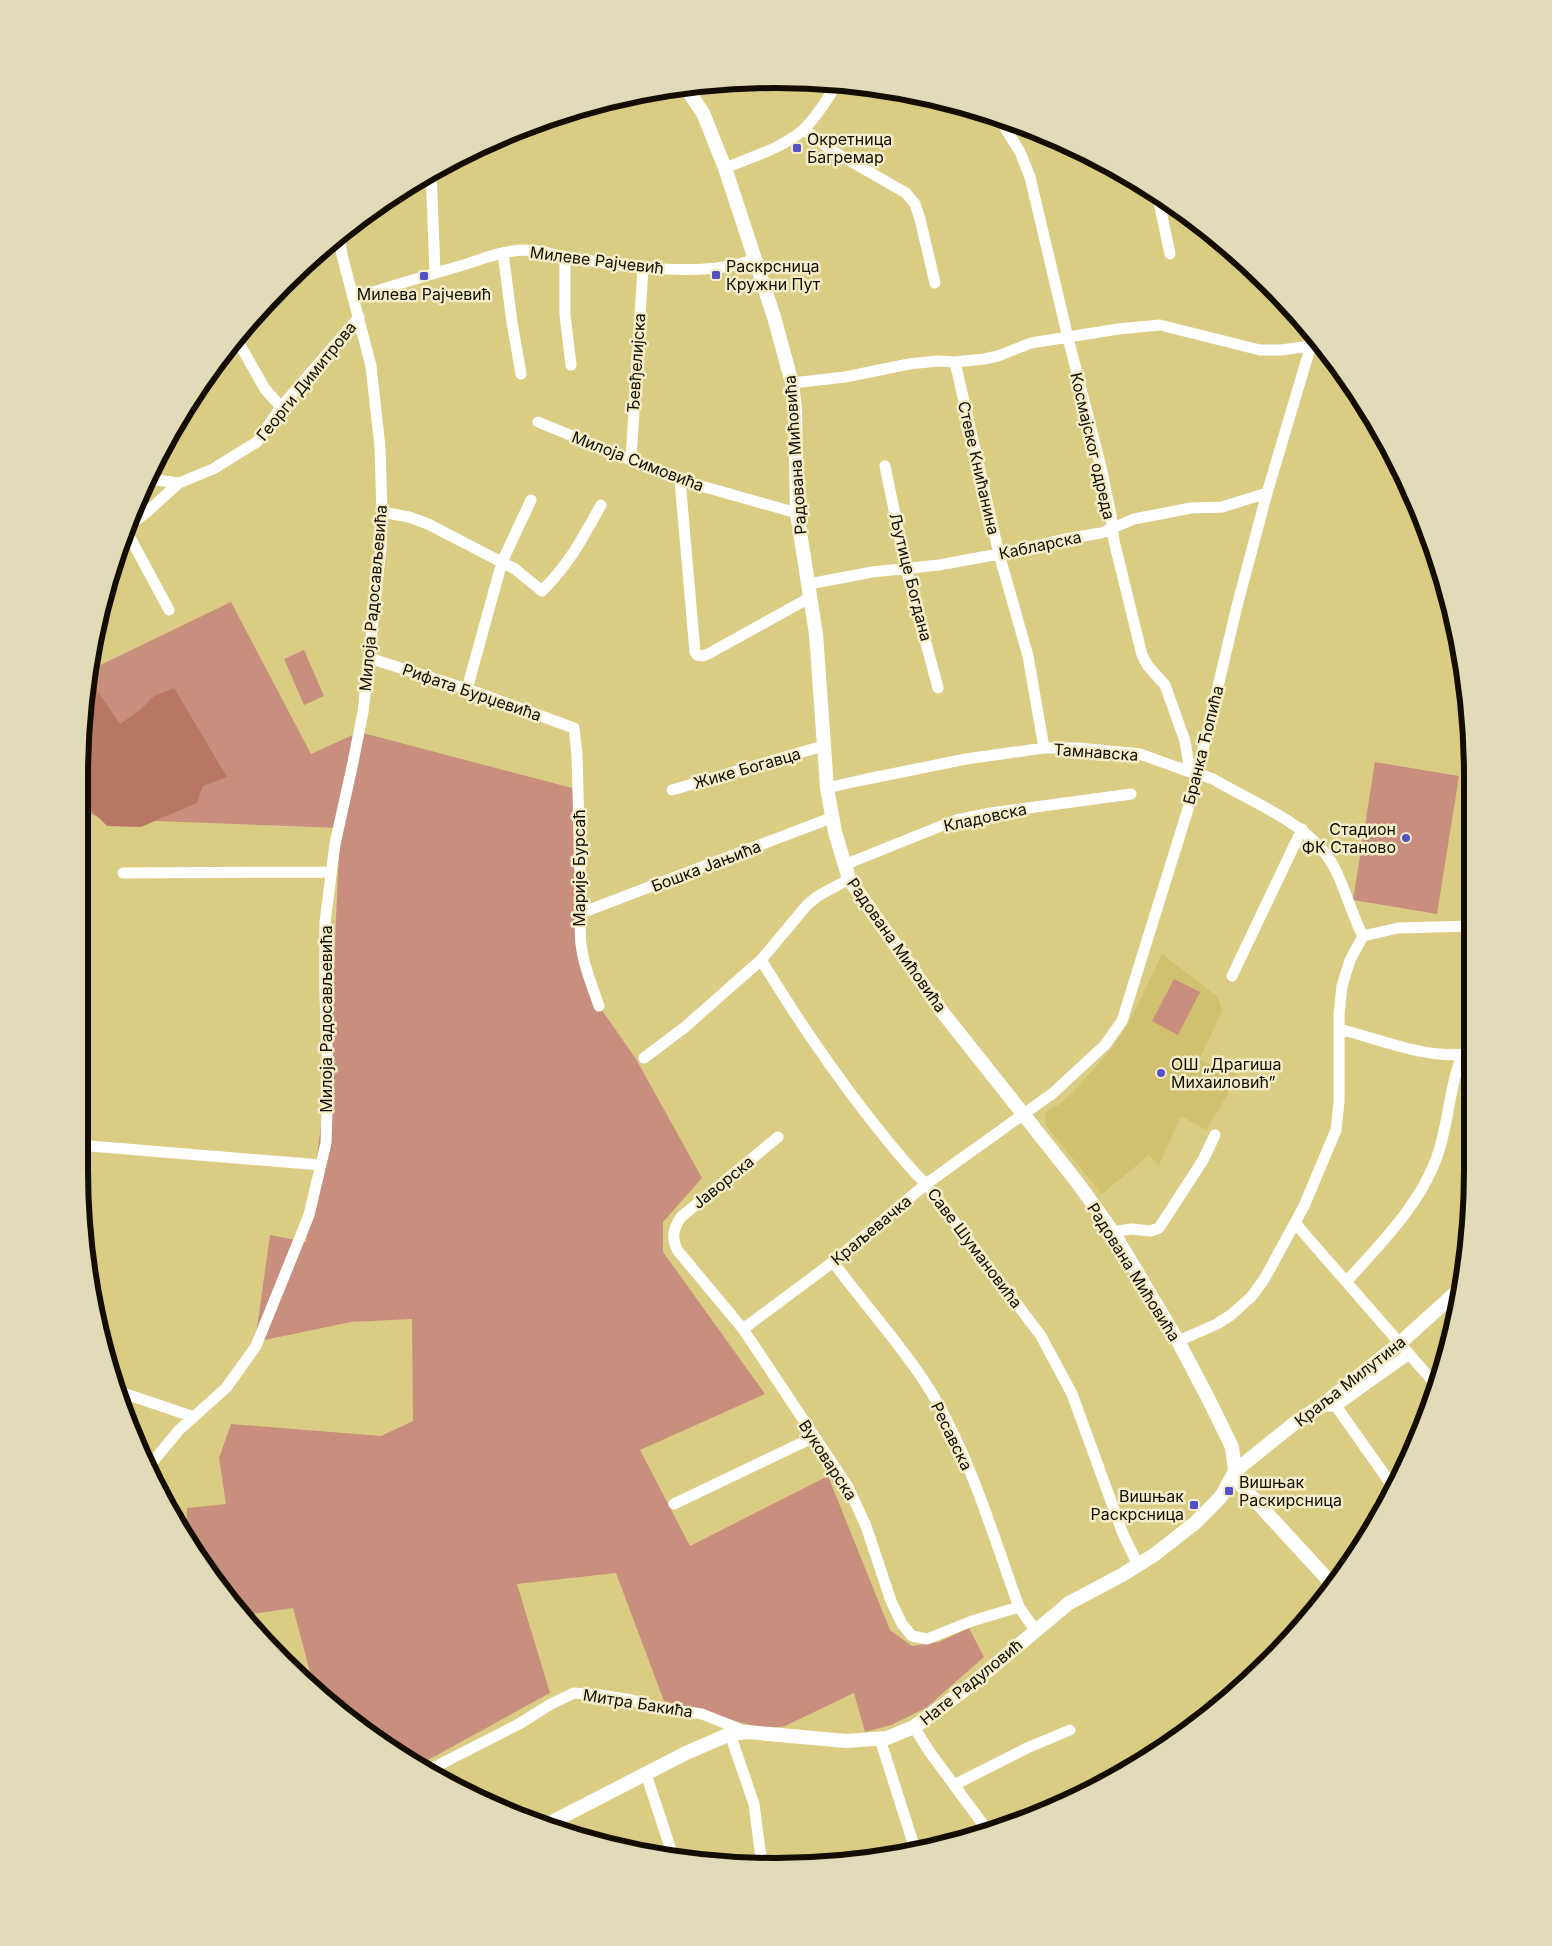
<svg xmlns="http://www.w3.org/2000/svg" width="1552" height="1946" font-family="Inter,sans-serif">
<rect width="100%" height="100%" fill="#dbcc84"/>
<path fill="#d1c06f" d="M1162,954L1218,997L1222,1011L1199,1060L1239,1076L1206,1130L1181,1116L1159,1165L1149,1155L1102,1194L1046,1126L1045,1113L1061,1103L1074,1091L1110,1051L1129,1023Z"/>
<path fill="#c98f7e" d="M231,602L311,754L359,732L576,789L579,933L599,1006L636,1059L702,1178L663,1222V1252L765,1394L640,1450L690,1546L828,1476L890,1630L912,1646L939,1642L969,1628L984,1657L926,1708L891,1725L865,1732L854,1693L785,1726L765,1729L664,1701L616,1573L517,1584L550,1693L417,1766L314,1687L293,1608L246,1615L186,1536L187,1508L226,1504L219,1458L231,1424L381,1436L413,1421L412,1319L351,1322L255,1342L270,1235L306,1242L330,1055L340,828L102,819L80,809V731L92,669Z
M304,650L324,696L304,705L284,659Z
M1375,762L1459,776L1437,914L1353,900Z
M1174,979L1200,992L1178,1035L1152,1021Z"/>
<path fill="#ba7864" d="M90,680L120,724L140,710L154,696L174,688L227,777L203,786L197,803L141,827L107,826L80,799V731Z"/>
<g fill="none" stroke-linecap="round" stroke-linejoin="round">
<path stroke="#fff" stroke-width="11" d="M999,118L1020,152L1030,177L1068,338L1101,467L1111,516L1114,541L1142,655L1148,666L1165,685L1185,741L1190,772
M804,129L831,150L906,193L915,204L920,219L935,283
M725,168C751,157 781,149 803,130C817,117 827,99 838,83
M431,170L435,272
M1158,197L1170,254
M503,253L512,322L521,374
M565,257V315L571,365
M354,298C389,287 424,276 460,266C480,260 501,251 522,250C541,250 550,254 567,257C619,266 706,279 755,259
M236,338L265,389L281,407
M955,362L999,554L1028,656L1044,748
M792,383L845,377L909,364L938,361L955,362L984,359L998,356L1031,343L1118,329L1160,325L1260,350H1281L1311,346
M538,422L680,480L797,513
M631,459L643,268
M885,466L906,568L938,688
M149,479L179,483
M680,480L695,652L697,655L703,656L708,654L811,597
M382,512L409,517L428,524L515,569L542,591C570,563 582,539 601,505
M128,526L147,512L179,483L213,469L257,442L281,407L359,317
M126,530L169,610
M809,584L872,572L939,565L999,554L1065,539L1101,533L1134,519L1191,508L1222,507L1267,493
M369,658L467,689L574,728L577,754L581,913C577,951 587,971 599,1006
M467,689L502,562L531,500
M827,788L862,780L966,759L1044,748H1078L1140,754L1190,772L1197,773L1213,779C1253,803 1309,823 1333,865C1345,887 1351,913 1363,936
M672,790L823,746
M844,865L956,820L991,813L1131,794
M123,873L331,872
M581,913L831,818
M761,960C793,1012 827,1063 864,1111C884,1136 903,1162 926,1184L1041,1336L1072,1394L1123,1534L1138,1565
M1232,976L1302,829
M1339,1029C1377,1038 1435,1063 1473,1052
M644,1058L685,1027L761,960L807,905L818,896L849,879
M778,1137L681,1217C673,1229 671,1238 678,1251L743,1329L848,1487L866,1526L891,1601L902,1624L912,1636L927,1639L972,1621L1019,1607
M90,1146L321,1165
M1295,1223L1436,1385
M1113,1232L1131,1229L1151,1231L1159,1228L1203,1160L1215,1135
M833,1262C867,1308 908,1352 937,1402C973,1466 994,1538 1019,1607L1035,1630
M1347,1281C1379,1245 1417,1208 1435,1162C1449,1128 1448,1089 1462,1055
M743,1329L833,1262L926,1184L1053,1093L1105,1045L1122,1021L1192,796L1237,606L1267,493L1314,335
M1178,1341L1217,1324L1231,1315L1252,1296L1265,1278L1304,1206L1336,1130L1339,1102V1015L1342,986L1350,960L1363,936L1398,928L1472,926
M120,1392L194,1417
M1321,1406H1336L1393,1487
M1336,1406L1409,1354
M150,1465L179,1430L226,1388L256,1346L309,1215L326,1143L328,1076L325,994V922L335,844L352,767L363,712L381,548L382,512L380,447L371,366L342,255L339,235
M674,1504L814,1437
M914,1727L929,1751L982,1823
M730,1734L754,1804L762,1865
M880,1739L915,1849
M425,1772L519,1724L551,1704L574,1693L600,1695L632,1700L658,1708L702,1714L747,1732
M646,1774L672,1853
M954,1785L1027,1748L1070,1730"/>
<path stroke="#fff" stroke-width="14" d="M684,85L703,113L725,168L774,317L792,383L795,410L797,513L816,634L827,788L835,832L849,879L943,1013L1077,1182L1113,1232L1178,1341L1208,1398L1232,1447L1235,1471L1241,1485L1332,1584
M548,1824L686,1753L730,1734L747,1732L846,1741L887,1738L914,1727L971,1685L1069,1603L1122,1575L1154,1555L1195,1523L1217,1501L1222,1495L1235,1471L1296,1422L1321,1406L1400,1343L1462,1287"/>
</g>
<g fill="#5152c8" stroke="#f4edc9" stroke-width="2">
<rect x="792" y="143" width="10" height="10" rx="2.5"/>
<rect x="711" y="270" width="10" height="10" rx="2.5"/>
<rect x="419" y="271" width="10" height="10" rx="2.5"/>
<circle cx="1406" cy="838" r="5"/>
<circle cx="1161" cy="1073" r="5"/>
<rect x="1224" y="1486" width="10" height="10" rx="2.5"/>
<rect x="1189" y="1500" width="10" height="10" rx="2.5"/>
</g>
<g text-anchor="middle" stroke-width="5" stroke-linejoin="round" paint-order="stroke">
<g font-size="16" fill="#130e00" stroke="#f4edc9" text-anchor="start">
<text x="807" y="145">Окретница<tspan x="807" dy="18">Багремар</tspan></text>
<text x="726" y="272">Раскрсница<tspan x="726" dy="18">Кружни Пут</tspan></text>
<text x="424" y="300" text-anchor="middle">Милева Рајчевић</text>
<text x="1396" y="835" text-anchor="end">Стадион<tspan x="1396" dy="18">ФК Станово</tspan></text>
<text x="1171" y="1070">ОШ „Драгиша<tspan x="1171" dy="18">Михаиловић”</tspan></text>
<text x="1239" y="1488">Вишњак<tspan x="1239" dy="18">Раскирсница</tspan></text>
<text x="1184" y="1502" text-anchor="end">Вишњак<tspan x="1184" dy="18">Раскрсница</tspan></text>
</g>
<g font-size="16" fill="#130e00" stroke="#f4edc9">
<text transform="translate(597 260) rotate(7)" y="6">Милеве Рајчевић</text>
<text transform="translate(636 363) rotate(-86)" y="6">Ђевђелијска</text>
<text transform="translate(306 381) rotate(-51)" y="6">Георги Димитрова</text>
<text transform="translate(1093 446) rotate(77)" y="6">Космајског одреда</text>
<text transform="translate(795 455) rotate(-94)" y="6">Радована Мићовића</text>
<text transform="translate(638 461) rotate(21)" y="6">Милоја Симовића</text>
<text transform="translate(979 468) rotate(77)" y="6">Стеве Книћанина</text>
<text transform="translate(1040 545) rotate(-12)" y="6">Кабларска</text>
<text transform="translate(911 577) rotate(76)" y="6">Љутице Богдана</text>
<text transform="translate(373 598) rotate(-85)" y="6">Милоја Радосављевића</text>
<text transform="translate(472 692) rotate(19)" y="6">Рифата Бурџевића</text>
<text transform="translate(1203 745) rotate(-76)" y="6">Бранка Ћопића</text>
<text transform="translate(1096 752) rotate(4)" y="6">Тамнавска</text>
<text transform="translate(747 768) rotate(-16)" y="6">Жике Богавца</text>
<text transform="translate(985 817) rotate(-12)" y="6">Кладовска</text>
<text transform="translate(706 866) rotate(-21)" y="6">Бошка Јањића</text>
<text transform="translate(579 868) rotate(-90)" y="6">Марије Бурсаћ</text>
<text transform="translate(897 945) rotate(55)" y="6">Радована Мићовића</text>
<text transform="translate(326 1019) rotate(-90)" y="6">Милоја Радосављевића</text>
<text transform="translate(723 1182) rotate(-39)" y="6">Јаворска</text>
<text transform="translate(871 1230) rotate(-40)" y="6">Краљевачка</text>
<text transform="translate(975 1248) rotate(53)" y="6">Саве Шумановића</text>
<text transform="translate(1134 1272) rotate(58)" y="6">Радована Мићовића</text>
<text transform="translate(1350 1381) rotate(-38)" y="6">Краља Милутина</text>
<text transform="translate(952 1436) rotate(64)" y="6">Ресавска</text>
<text transform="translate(828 1460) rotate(57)" y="6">Вуковарска</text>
<text transform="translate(971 1682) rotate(-39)" y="6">Нате Радуловић</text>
<text transform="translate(638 1703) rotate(9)" y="6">Митра Бакића</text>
</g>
</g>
<path d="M0 0H1552V1946H0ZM776 88H776A688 688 0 0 1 1464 776V1170A688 688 0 0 1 776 1858H776A688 688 0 0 1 88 1170V776A688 688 0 0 1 776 88Z" fill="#e2dbb9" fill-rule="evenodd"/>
<path fill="none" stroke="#130e00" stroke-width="6" d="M776 88H776A688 688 0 0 1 1464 776V1170A688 688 0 0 1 776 1858H776A688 688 0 0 1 88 1170V776A688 688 0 0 1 776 88Z"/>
</svg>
